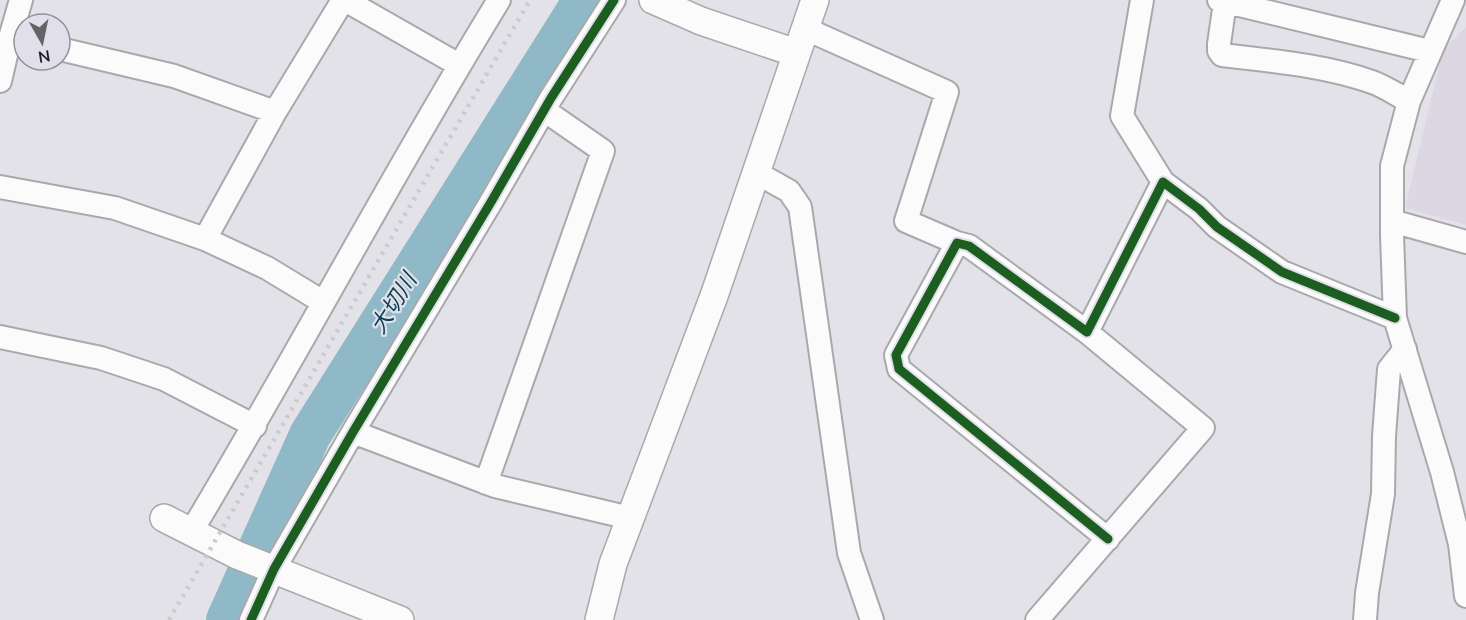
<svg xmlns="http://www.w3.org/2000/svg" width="1466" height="620" font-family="'Nunito Sans','Noto Sans JP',sans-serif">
<rect width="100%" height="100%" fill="#e3e2e8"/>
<path fill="#ddd6e3" d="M1466,27V225L1405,208L1443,50Z"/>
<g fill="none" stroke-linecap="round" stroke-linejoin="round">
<path stroke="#90b9c8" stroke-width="42" d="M227,620L310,435L584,0"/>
<g stroke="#a9a9ad" stroke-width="26">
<path id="minor" d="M21,0L10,38L24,41
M345,0L459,65
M1142,0L1122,116L1163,182
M1219,0L1429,51
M1453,0L1409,101L1392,166V235L1395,318L1442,472L1460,544L1466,596
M1225,2L1219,44V51L1222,55C1272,61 1324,65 1372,82C1384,86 1397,95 1409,101
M806,29L947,92L906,221L957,243
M60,49L174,76L275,112
M0,81L10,38
M755,172L789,191L800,207L849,553L872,620
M0,187L115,208L205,239
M1392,221L1466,242
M323,302L267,268L205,239L275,112L343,0
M0,337L101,358L164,379L255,426
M353,432L495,486L630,518
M486,483L603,151L544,110
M191,532C297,356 392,174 499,0
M1108,539L899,369L896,355L957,243L969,246L1087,332L1163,182L1199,209L1217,227L1282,272L1395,318
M251,620L274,569L353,432L491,202L551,98L614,0
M1037,620L1203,428L1087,332
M1365,620L1367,593L1383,494L1384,436L1389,369L1405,349"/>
</g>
<g stroke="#a9a9ad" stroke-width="30">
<path id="tertiary" d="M653,0L701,21L796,53
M164,518L237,555L400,620
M599,620L613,564L714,296L815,0"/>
</g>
<use href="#minor" stroke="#fbfbfc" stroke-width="22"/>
<use href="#tertiary" stroke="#fbfbfc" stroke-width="27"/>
<path stroke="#cbcbcc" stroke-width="4.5" stroke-dasharray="3 6" stroke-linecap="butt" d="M169,620L530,0"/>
<g stroke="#e1e0ea" stroke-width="13">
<path id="cycleway" d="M1108,539L899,369L896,355L957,243L969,246L1087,332L1163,182L1199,209L1217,227L1282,272L1395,318
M251,620L274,569L353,432L491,202L551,98L614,0"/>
</g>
<use href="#cycleway" stroke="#1b5e20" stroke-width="9"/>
</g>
<g text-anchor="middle" stroke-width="4.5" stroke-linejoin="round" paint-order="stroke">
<g font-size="22" font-style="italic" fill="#0c4250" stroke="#e1e0ea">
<text transform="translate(393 303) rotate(-58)" y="8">大切川</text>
</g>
</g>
<g transform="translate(42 42) rotate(171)"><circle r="28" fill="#e1e0ea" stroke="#94939a" stroke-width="1.5"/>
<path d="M0-4.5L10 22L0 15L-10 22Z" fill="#646368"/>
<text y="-9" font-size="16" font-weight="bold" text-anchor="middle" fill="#201f23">N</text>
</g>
</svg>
